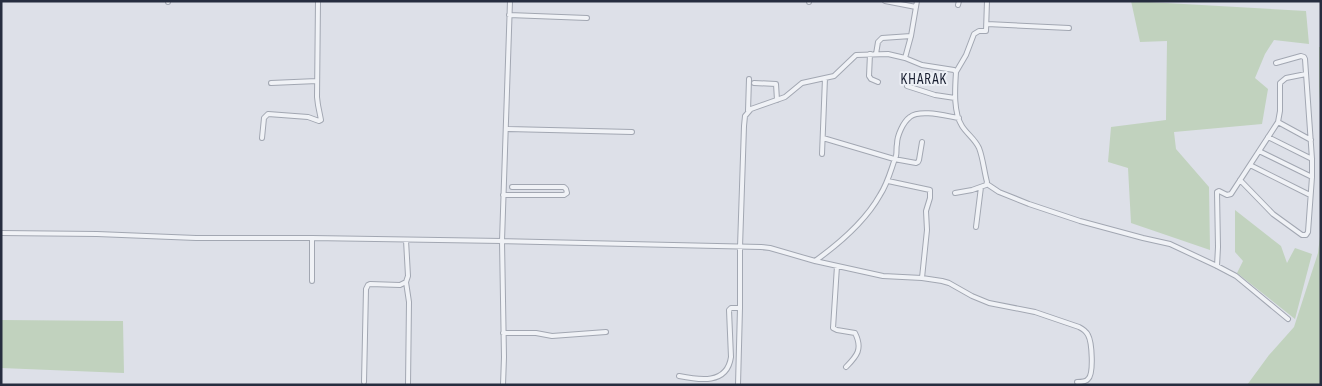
<svg xmlns="http://www.w3.org/2000/svg" width="1322" height="386" font-family="'Sofia Sans Condensed',sans-serif">
<rect width="100%" height="100%" fill="#dde0e8"/>
<path fill="#c1d2be" d="M1131,1L1306,11L1309,44L1274,40L1265,54L1255,78L1268,89L1262,124L1174,132L1176,149L1209,187L1210,250L1131,223L1128,168L1108,162L1111,127L1166,120L1167,41L1140,42Z
M1319,47H1321V120L1319,87Z
M1235,210L1281,246L1287,263L1295,248L1312,254L1295,319L1237,273L1243,261L1235,252Z
M1321,228V385H1247L1269,355L1294,327L1318,253Z
M1,320L123,321L124,373L1,368Z"/>
<g fill="none" stroke-linecap="round" stroke-linejoin="round">
<g stroke="#a2a7b2" stroke-width="6">
<path id="minor" d="M168,1V2
M885,1L916,7
M809,2V1
M958,5L959,1
M509,15L587,18
M987,24L1069,28
M870,54L869,76L871,79L878,82
M876,54L878,42L882,38L911,36
M905,58L911,36L917,1
M956,72L966,55L974,34L979,31H986L987,1
M271,83L317,81
M754,83L776,84L777,100
M907,86L935,95L955,98
M748,111L749,79
M1278,122L1311,140
M506,129L632,132
M1268,137L1312,159
M262,138L264,118L268,114L308,117L319,121L321,120L318,105L317,97L318,1
M823,138L894,159L916,163L918,162L919,160L922,142
M1259,151L1312,177
M822,154L825,78
M1250,165L1310,195
M1240,180L1273,214L1302,235H1306L1308,232L1312,177V159L1305,59L1304,57L1301,56L1276,63
M888,181L930,190V198L926,211L927,230L922,278
M987,184L999,192L1029,204L1080,221L1143,238L1170,244L1217,266L1236,276L1288,319
M503,195H564L567,193L566,189L564,187H512
M976,227L981,187
M1,233L97,234L196,238H312L502,241L761,247L770,248L815,261L883,276L922,278L942,281L949,283L972,296L989,303L1035,312L1079,327C1083,329 1086,331 1088,335C1092,342 1094,374 1088,379C1086,382 1080,382 1077,382
M312,238V281
M815,261C840,243 865,222 880,195C888,183 891,169 896,156C897,152 896,148 897,144C897,136 903,122 910,117C920,109 946,116 959,118
M837,266L833,328L837,330L855,333C863,349 857,356 846,367
M1217,266L1218,247L1217,192L1219,191L1227,195L1231,194L1278,122L1280,111V83L1286,78L1306,74
M406,282L409,302L408,385
M503,333H536L552,336L606,332
M679,376C699,380 727,385 731,357L729,310L731,308H740
M364,382L366,289L368,285L370,284L400,285L406,282L408,276L406,240
M503,385L504,357L502,241L510,1
M738,385L740,308V247L744,126L745,116L751,109L785,97L802,83L834,76L856,55L888,54L905,58L922,65L954,70L956,72C955,88 953,112 962,126C967,134 975,139 979,148C983,158 984,171 987,182L986,185L972,190L955,193"/>
</g>
<use href="#minor" stroke="#f0f2f6" stroke-width="4"/>
</g>
<g text-anchor="middle" stroke-width="4" stroke-linejoin="round" paint-order="stroke">
<g font-size="15" letter-spacing="1" fill="#181e30" stroke="#eceff5">
<text x="924" y="84">KHARAK</text>
</g>
</g>
<rect width="1322" height="386" fill="none" stroke="#262d3f" stroke-width="5"/>
</svg>
